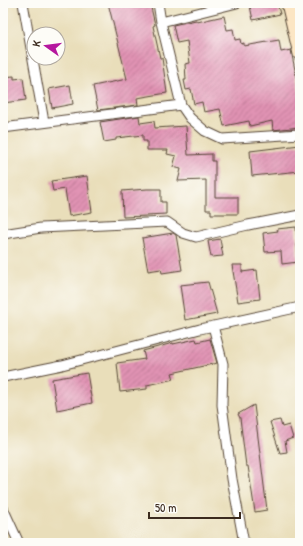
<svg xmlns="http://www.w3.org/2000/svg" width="303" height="546" font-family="'Patrick Hand',sans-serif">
<defs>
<pattern id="building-hatch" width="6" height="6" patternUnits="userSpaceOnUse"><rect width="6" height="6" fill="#e193b4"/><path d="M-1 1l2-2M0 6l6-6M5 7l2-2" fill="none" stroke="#b87892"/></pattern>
</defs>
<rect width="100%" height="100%" fill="#fdfcf7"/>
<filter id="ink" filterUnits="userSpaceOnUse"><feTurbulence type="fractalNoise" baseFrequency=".025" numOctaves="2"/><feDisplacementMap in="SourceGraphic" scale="8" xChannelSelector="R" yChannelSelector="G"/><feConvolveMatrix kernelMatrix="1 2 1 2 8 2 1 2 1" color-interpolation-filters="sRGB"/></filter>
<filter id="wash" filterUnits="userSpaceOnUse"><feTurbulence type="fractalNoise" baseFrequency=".012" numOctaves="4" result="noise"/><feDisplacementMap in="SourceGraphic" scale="16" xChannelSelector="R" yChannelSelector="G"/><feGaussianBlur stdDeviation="0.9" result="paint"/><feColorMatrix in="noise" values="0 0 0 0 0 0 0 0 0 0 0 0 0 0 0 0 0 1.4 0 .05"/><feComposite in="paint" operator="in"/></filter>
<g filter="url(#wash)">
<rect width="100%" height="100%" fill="#e9deba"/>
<g id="blocks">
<path fill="url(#building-hatch)" d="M108,3H150L155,25L153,26L160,58H162L167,93L137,98L138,105L98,110L93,86L127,79Z
M263,3H277L280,14L253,20L250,6Z
M224,16L227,30L233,29L235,40L240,39L241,44L244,43V46L279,40L281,52L291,50L300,95V127L273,130L272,121L250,126L249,121L224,126L220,109L204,112L202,102L194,104L191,89L186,90L184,80H186L185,64L190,63L187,41L177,43L173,25L196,20L197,22Z
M14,76V79L23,78L26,100L3,103V77Z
M70,85L73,104L52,108L49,89Z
M139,116L140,123L154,121L155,128L186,126L188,155L212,154V161H215V197H238V214H211V210H206V180L178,181L181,169L173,167L176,156L167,154L168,150H147V141H143V135L116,138V140L104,142L100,122Z
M300,145V171L252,176L250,151Z
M87,176L92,212L69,216L65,189L53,191L51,181Z
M147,189H161V202H166V214L146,215L147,216L123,217L122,191Z
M296,227L298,262L282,264L281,251L265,252L263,233L278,231L277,229Z
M173,233L176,235L182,270L162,273L161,269L148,271L142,238Z
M220,239L223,256L211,257L208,241Z
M232,265H242V272L257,270L260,299L238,302Z
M208,282L217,314L185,320L180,285Z
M196,339L197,342L210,339L217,363L172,373L174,379L147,385V389L120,392L117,363L145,359L143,351L173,343V344Z
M87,373L92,403L57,410L52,379Z
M254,405L267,510L255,512L248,466H246L240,418L238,414Z
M280,420L282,427L289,425L293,438L285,441L287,452L280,453L270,422Z"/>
</g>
</g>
<g filter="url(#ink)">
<use href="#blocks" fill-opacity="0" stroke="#554535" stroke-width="1"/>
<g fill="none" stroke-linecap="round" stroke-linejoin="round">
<g stroke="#554535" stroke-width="11">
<path id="street" d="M23,3L44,122
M158,3L161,22L181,105
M161,22L237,3
M3,128L181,105L190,118L205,131L222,139L300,134
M3,234L41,228L167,222L183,233L196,237L248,225L300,215
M213,326L223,364L222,405L232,479L244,543
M3,377L62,365L200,329L300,307
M3,508L19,543"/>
</g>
<g stroke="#554535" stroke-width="15">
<path id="secondary" d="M288,3L300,54"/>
</g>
<use href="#street" stroke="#fff" stroke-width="9"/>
<use href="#secondary" stroke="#fce6c4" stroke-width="13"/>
</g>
</g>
<rect width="303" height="546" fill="none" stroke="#fdfcf7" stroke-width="16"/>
<g transform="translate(46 46) rotate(284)"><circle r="19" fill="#fdfcf7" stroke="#afa8a0"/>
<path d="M0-3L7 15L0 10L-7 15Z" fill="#b5179e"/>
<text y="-6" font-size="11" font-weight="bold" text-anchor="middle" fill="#3b2a1e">K</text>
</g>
<path d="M149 512v6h91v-6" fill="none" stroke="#3b2a1e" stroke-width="2"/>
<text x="155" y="512" font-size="12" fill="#3b2a1e" stroke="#fdfcf7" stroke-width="3" paint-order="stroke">50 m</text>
</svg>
